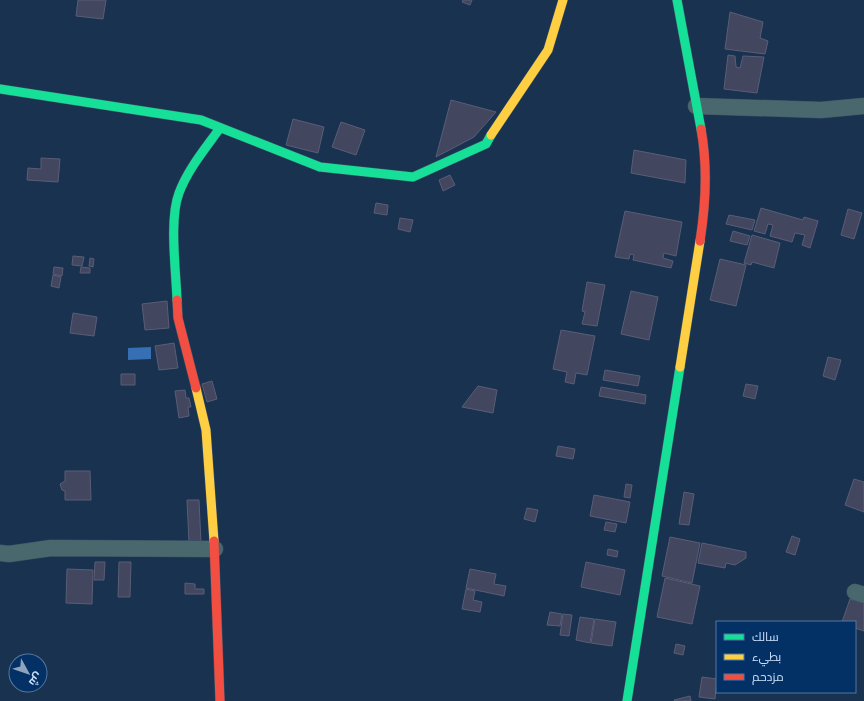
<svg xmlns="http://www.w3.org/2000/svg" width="864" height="701" font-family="'Source Serif 4',Cairo,serif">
<rect width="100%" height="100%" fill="#19324f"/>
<path fill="#376fb5" d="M151,347V359L128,360V348Z"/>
<path fill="#42465e" stroke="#5a5d76" d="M78,0H106L103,19L76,16Z
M463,0H472L470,5L462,2Z
M730,12L763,22L760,38L768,41L765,54L725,49Z
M728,55L735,56L736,67L740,68L743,56L764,57L757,93L724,89Z
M451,100L496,112L474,137L436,157Z
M293,119L324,127L318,153L286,145Z
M341,122L365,130L356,155L332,147Z
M634,150L686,160L685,183L631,173Z
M41,158L60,159L58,182L27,180L28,168L41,169Z
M450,175L455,185L443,191L439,180Z
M376,203L388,205L387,215L374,213Z
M761,208L803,220L804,217L818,221L810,248L802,245L805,235L795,233L792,242L770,236L773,225L768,224L765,234L754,231Z
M848,209L862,213L854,239L841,235Z
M625,211L682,222L676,256L664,253L663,258L673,261L671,268L633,260L634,255L630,254L629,259L615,257Z
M729,215L755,220L752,230L726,224Z
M400,218L413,220L410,232L398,229Z
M733,231L750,236L747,245L730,241Z
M752,235L780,243L774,268L752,262L751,265L744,263Z
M73,256L84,257L82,266L72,265Z
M90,258L94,259L93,267L89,266Z
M720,259L746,265L736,306L710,300Z
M54,267L63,268L62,276L53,274Z
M81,267L90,268V273H80Z
M53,275L61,277L59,288L51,286Z
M587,282L605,285L597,326L582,324L585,312L582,311Z
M631,291L658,297L649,340L621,334Z
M167,301L169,328L145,330L142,304Z
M73,313L97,317L94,336L70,333Z
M561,330L595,336L587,375L576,373L574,384L565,382L567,372L553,369Z
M174,343L178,368L159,370L155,346Z
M828,357L841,360L835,380L823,376Z
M605,370L640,376L638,386L603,380Z
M121,374H135V385H121Z
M212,381L217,399L207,402L202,384Z
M746,384L758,386L755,399L743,396Z
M478,386L497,390L493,413L462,407Z
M601,387L646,395L645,404L599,396Z
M185,390L186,398H189L191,407H188L189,416L179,418L175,391Z
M558,446L575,449L573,459L556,456Z
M65,471H90L91,500H65V491L62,490L60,484L65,481Z
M854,479L864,482V512L845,505Z
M626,484L632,485L630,498L624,497Z
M684,492L694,494L689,525L679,524Z
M594,495L630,502L626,523L590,516Z
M187,500H199L201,543H189Z
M527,508L538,510L535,522L524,519Z
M606,522L617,524L615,532L604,530Z
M792,536L800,539L795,555L786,552Z
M670,537L700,543L692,583L662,576Z
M702,543L746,552V558L735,565L726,563L725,568L698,563Z
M608,549L618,551L617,557L607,555Z
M95,562H105L104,580H94Z
M119,562H131L130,597H118Z
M586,562L625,570L620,595L581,587Z
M67,569L93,570L92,604L66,603Z
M470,569L496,574L494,584L506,586L504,596L466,588Z
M665,578L700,586L692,624L657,617Z
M185,583L195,584V589H204V594H185Z
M466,589L475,591L473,600L482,602L480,612L462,609Z
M850,599L864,603V631L855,628V622H842Z
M550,612L562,614L560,626L547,625Z
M563,614L572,615L569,636L560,635Z
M580,617L594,619L590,643L576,640Z
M595,619L616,622L612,646L591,643Z
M676,644L685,646L683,655L674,653Z
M702,677L717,679L715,699L699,697Z
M690,696L691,701H675L674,700Z"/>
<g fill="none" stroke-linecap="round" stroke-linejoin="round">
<g stroke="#3a4f66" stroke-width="17">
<path id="street" d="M696,106L821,110L864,106
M0,553L9,554L51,548L215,549
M855,592L864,595"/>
</g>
<g stroke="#3a4f66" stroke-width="10">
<path id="fast" d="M677,0L701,129
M0,89L201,120L320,167L413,177L486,144L491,135
M177,300C176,271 169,219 179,193C188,169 205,149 220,128
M627,701L680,367"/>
</g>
<g stroke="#3a4f66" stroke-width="10">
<path id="slow" d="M491,135L548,50L563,0
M680,367L700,241
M196,388L206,430L214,541"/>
</g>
<g stroke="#3a4f66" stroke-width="10">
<path id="jam" d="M700,241C706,203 708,167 701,129
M177,300L178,318L196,388
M214,541L220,701"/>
</g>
<use href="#street" stroke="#49686d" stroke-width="16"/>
<use href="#fast" stroke="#16e098" stroke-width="9"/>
<use href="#slow" stroke="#ffcf43" stroke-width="9"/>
<use href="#jam" stroke="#f24e42" stroke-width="9"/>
</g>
<rect x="716" y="621" width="140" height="72" fill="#033165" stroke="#5477a1"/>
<rect x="724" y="634" width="20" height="6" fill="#16e098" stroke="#5477a1"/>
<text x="752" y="641" font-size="12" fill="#cde1fa">سالك</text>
<rect x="724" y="654" width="20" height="6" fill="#ffcf43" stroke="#5477a1"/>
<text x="752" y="661" font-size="12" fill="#cde1fa">بطيء</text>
<rect x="724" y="674" width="20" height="6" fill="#f24e42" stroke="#5477a1"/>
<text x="752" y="681" font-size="12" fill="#cde1fa">مزدحم</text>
<g transform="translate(28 673) rotate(130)"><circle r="19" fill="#033165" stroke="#5477a1"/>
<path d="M0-3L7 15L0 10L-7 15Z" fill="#8ea4be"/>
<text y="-6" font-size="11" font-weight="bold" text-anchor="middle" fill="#cde1fa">ش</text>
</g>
</svg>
